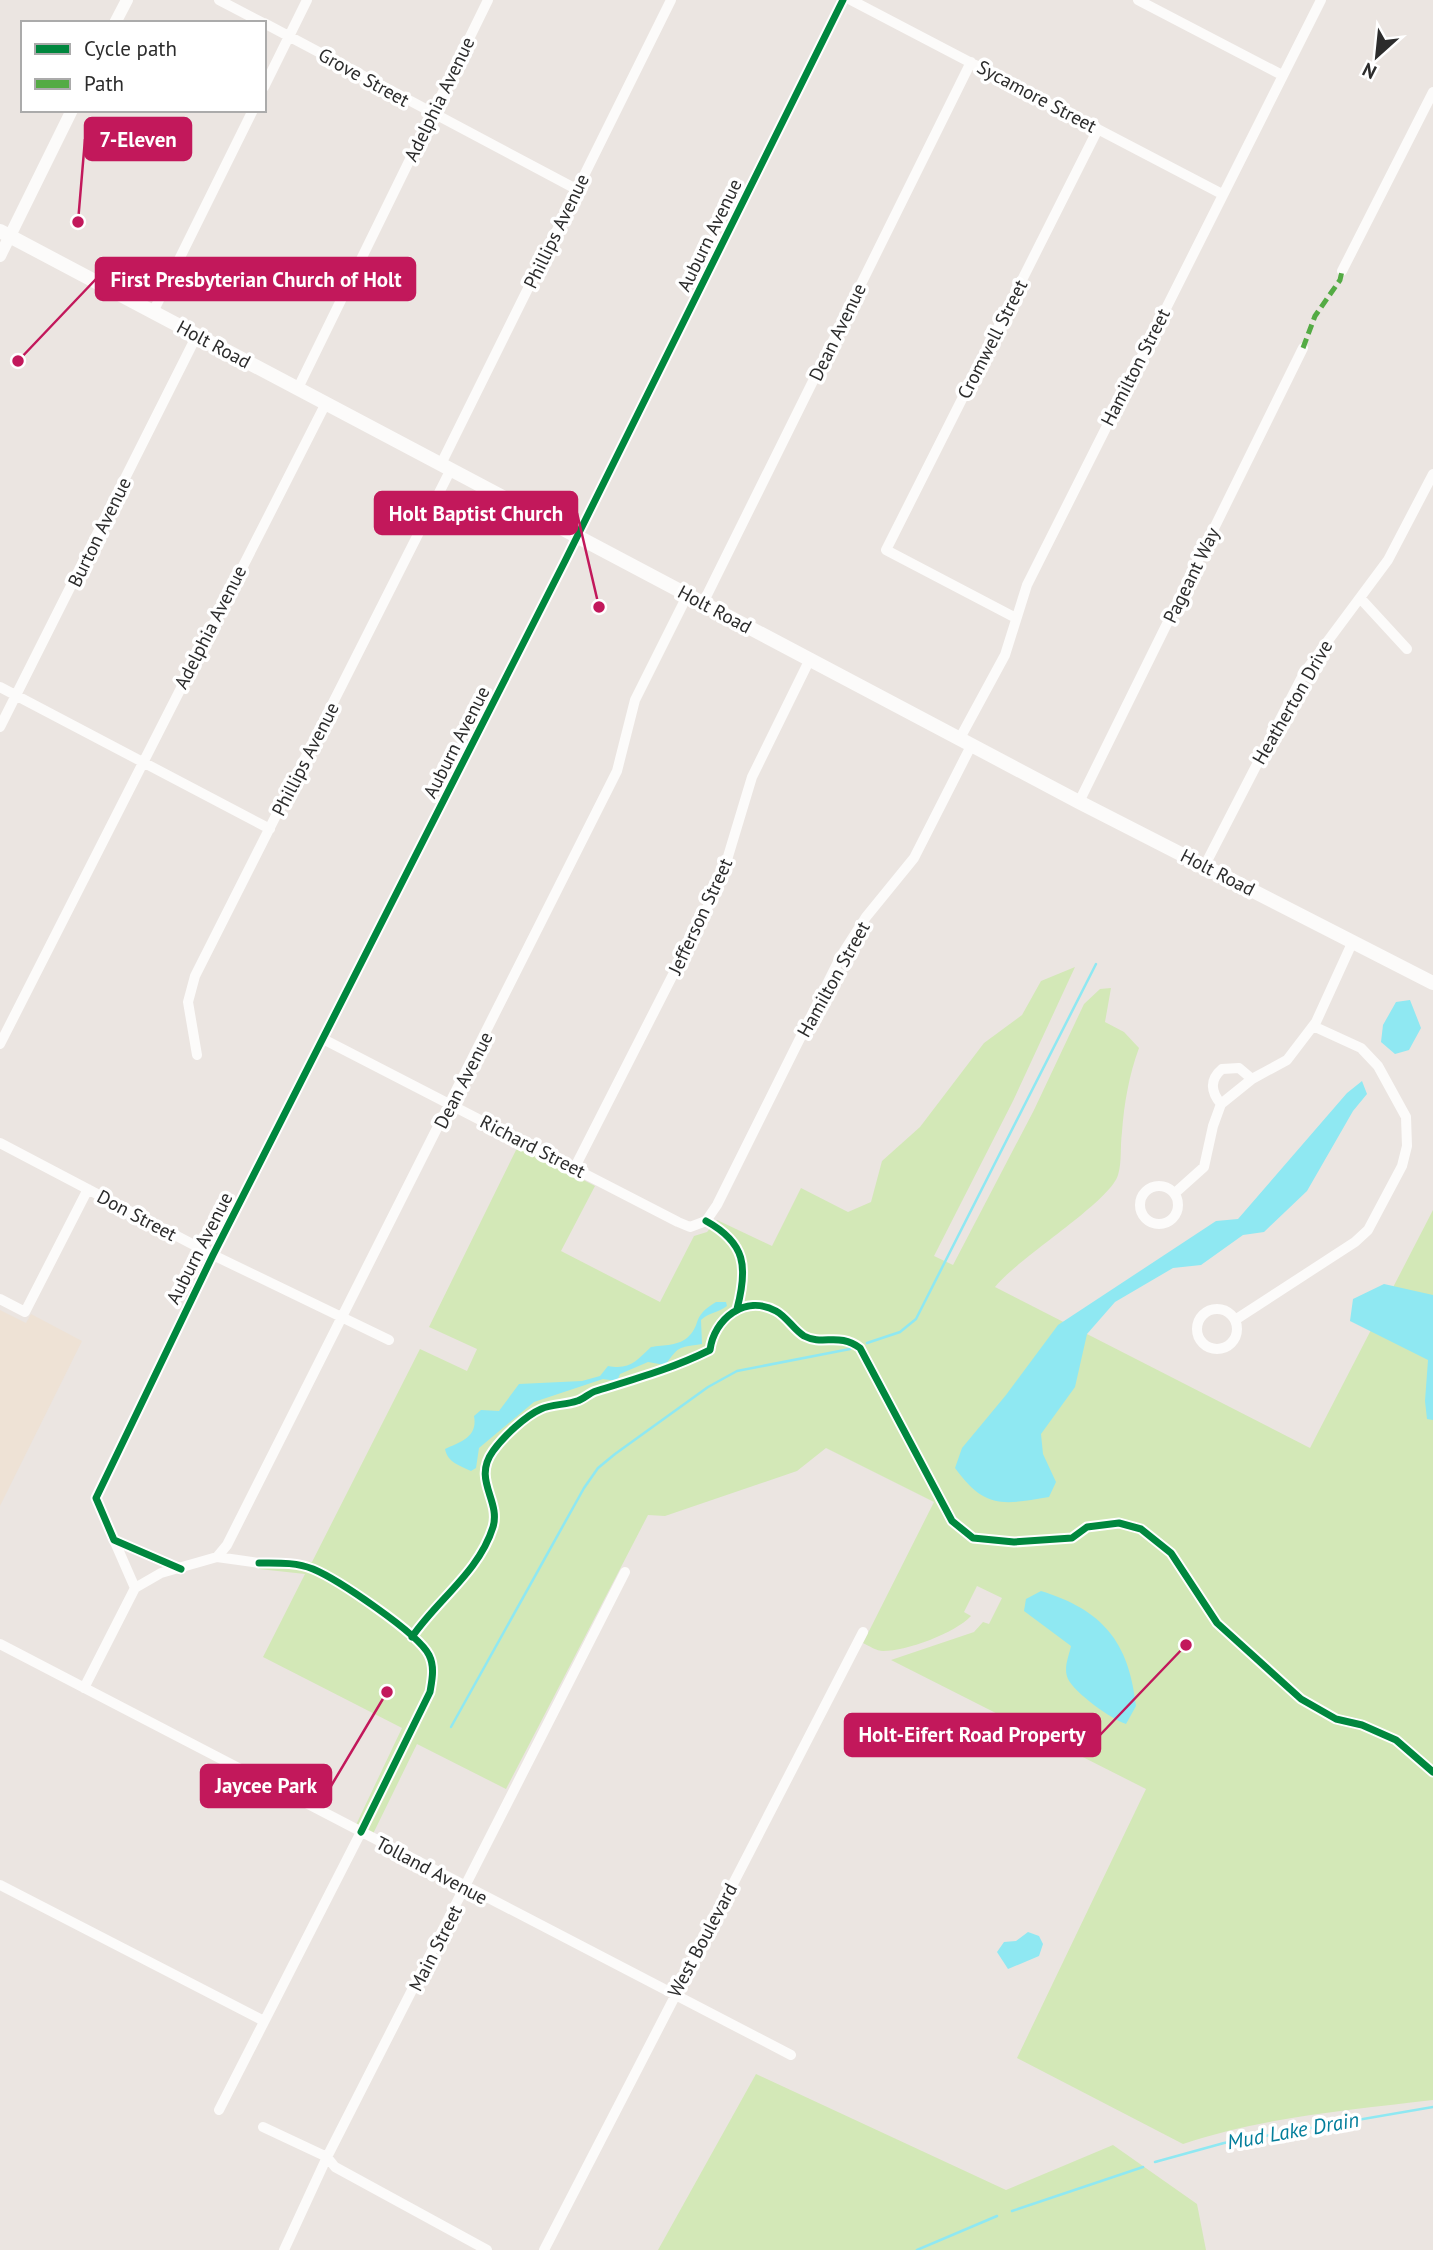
<svg xmlns="http://www.w3.org/2000/svg" width="1433" height="2250" font-family="'PT Sans',sans-serif">
<rect width="100%" height="100%" fill="#ebe5e1"/>
<path fill="#eee2d5" d="M0,1310L26,1323L31,1314L82,1341L0,1506Z"/>
<path fill="#d3e8b7" d="M1075,967L1013,1101L934,1256L953,1265L1034,1110L1084,1004L1100,989L1111,988L1105,1022L1124,1032L1139,1048C1129,1075 1124,1104 1122,1132C1120,1146 1122,1163 1118,1175C1109,1203 1019,1257 995,1287L1310,1448L1433,1210V2100C1350,2110 1262,2117 1183,2144L1017,2058L1146,1789L891,1660L974,1632L983,1622L989,1624L1002,1598L977,1586L964,1612L971,1616C955,1633 907,1651 883,1651C877,1651 869,1646 863,1643L934,1502L826,1448L797,1471L665,1516L648,1515L506,1789L417,1744L371,1838L354,1829L402,1728L263,1657L305,1574L259,1569V1558L312,1562L420,1349L467,1371L477,1349L429,1327L518,1146L595,1186L561,1251L660,1302L694,1236L707,1232L717,1220L772,1246L801,1188L848,1212L871,1202L882,1161L920,1127L984,1043L1022,1015L1041,981Z
M756,2074L1006,2190L1113,2145L1197,2204L1206,2250H658Z"/>
<path fill="#8fe8f2" d="M1410,1000L1421,1028L1409,1050L1395,1054L1381,1042L1383,1025L1396,1002Z
M1362,1081L1367,1094L1353,1111L1307,1191L1264,1232L1243,1235L1201,1265L1173,1268L1115,1302L1087,1334L1075,1387L1041,1434L1043,1454L1056,1482L1049,1497C1002,1505 985,1509 955,1468L962,1448L1006,1395L1058,1325L1216,1221L1238,1219L1347,1093Z
M1384,1284L1433,1295V1420L1427,1419L1425,1401L1428,1360L1350,1321L1353,1299Z
M716,1302H726L727,1306C718,1313 709,1312 701,1320L702,1344C676,1348 680,1346 665,1365L648,1362L620,1374L617,1381L603,1379L534,1402L479,1448L476,1468L471,1471C459,1465 448,1463 445,1449C461,1442 478,1437 474,1416L481,1410L499,1411L519,1384L582,1381L600,1376L608,1366C630,1370 636,1361 651,1347C663,1345 680,1346 689,1336C702,1323 691,1317 716,1302Z
M1041,1591C1102,1610 1129,1641 1136,1706L1126,1724C1111,1719 1075,1693 1068,1679C1063,1668 1069,1656 1071,1646L1024,1611L1026,1599Z
M1028,1932L1039,1936L1043,1944L1039,1956L1008,1969L997,1952L1004,1942L1016,1941Z"/>
<g fill="none" stroke-linecap="round" stroke-linejoin="round">
<path stroke="#8fe8f2" stroke-width="2.5" d="M867,1343L900,1332L916,1319L1096,964
M451,1727L584,1488L598,1468L615,1454L708,1387L737,1371L850,1349
M1155,2162L1224,2143L1433,2107
M1012,2211L1143,2167
M917,2250L997,2216"/>
<path stroke="#fcfbfa" stroke-width="10" d="M219,0L263,23
M851,0L1222,194
M1138,0L1282,75
M264,23L576,189
M264,87L307,0
M1342,271L1433,92
M153,312L253,110
M298,388L488,0
M441,464L671,0
M1361,599L1407,649
M703,603L971,62
M1016,618L886,550L1098,129
M0,687L270,829
M0,727L197,335
M960,738L1005,655L1027,585L1321,0
M1079,802L1303,348
M1205,865L1304,673L1388,560L1433,474
M323,1039L678,1222L690,1227L706,1221L717,1205L841,956L866,917L914,858L972,744
M0,1044L326,403
M197,1055L188,1002L195,976L451,469
M1221,1104C1211,1092 1209,1080 1222,1069L1239,1068L1252,1079
M0,1143L213,1255L389,1340
M575,1167L713,896L723,873L752,777L810,659
M1140 1205a19 19 0 1 1 38 0a19 19 0 1 1-38 0Z
M1175,1193L1204,1167L1213,1126L1221,1104L1252,1079L1287,1060L1316,1022L1353,941
M0,1299L25,1312L88,1189
M1197 1329a20 20 0 1 1 40 0a20 20 0 1 1-40 0Z
M1235,1320L1355,1242L1368,1230L1402,1166L1407,1146L1406,1117L1378,1066L1361,1048L1313,1026
M114,1540L135,1588
M217,1557L227,1545L617,771L635,700L688,594
M181,1569L114,1540L96,1498L213,1255L565,561L843,0
M0,1644L791,2055
M84,1688L135,1588L161,1573L217,1557L259,1563
M0,1885L264,2021
M219,2110L361,1832
M263,2127L327,2157L335,2167L487,2250
M284,2250L327,2157L625,1572
M544,2250L863,1632"/>
<path stroke="#fcfbfa" stroke-width="12" d="M115,23L127,0
M0,256L72,110"/>
<path stroke="#fcfbfa" stroke-width="14" d="M0,231L1079,802L1433,983"/>
<path stroke="#54ab44" stroke-width="5" stroke-dasharray="10 5" stroke-linecap="butt" d="M1303,348L1315,316L1340,280L1342,271"/>
<g stroke="#fff" stroke-width="11">
<path id="cycleway" d="M706,1221C746,1243 748,1267 737,1309
M259,1563C277,1563 296,1562 313,1569C337,1579 418,1633 429,1655C435,1667 432,1680 430,1692L361,1832
M181,1569L114,1540L96,1498L213,1255L565,561L843,0
M412,1637C437,1600 479,1572 493,1527C501,1500 472,1480 493,1451C503,1437 525,1416 541,1409C552,1404 566,1405 577,1401C584,1399 589,1393 596,1391C635,1379 674,1368 710,1350C714,1319 745,1294 776,1311C787,1317 794,1330 804,1336C823,1346 839,1332 860,1348L952,1521L973,1538L1014,1542L1072,1538L1087,1527L1119,1523L1141,1529L1171,1553L1217,1623L1301,1699L1336,1719L1362,1725L1396,1740L1433,1772"/>
</g>
<use href="#cycleway" stroke="#00873e" stroke-width="7"/>
</g>
<g text-anchor="middle" stroke-width="7" stroke-linejoin="round" paint-order="stroke">
<g font-size="19" fill="#2c2c2c" stroke="#fff">
<text transform="translate(364 77) rotate(29)" y="7">Grove Street</text>
<text transform="translate(1037 96) rotate(28)" y="7">Sycamore Street</text>
<text transform="translate(439 99) rotate(-64)" y="7">Adelphia Avenue</text>
<text transform="translate(556 231) rotate(-64)" y="7">Phillips Avenue</text>
<text transform="translate(709 235) rotate(-64)" y="7">Auburn Avenue</text>
<text transform="translate(837 332) rotate(-64)" y="7">Dean Avenue</text>
<text transform="translate(992 339) rotate(-63)" y="7">Cromwell Street</text>
<text transform="translate(214 344) rotate(28)" y="7">Holt Road</text>
<text transform="translate(1135 367) rotate(-63)" y="7">Hamilton Street</text>
<text transform="translate(99 532) rotate(-64)" y="7">Burton Avenue</text>
<text transform="translate(1191 575) rotate(-64)" y="7">Pageant Way</text>
<text transform="translate(715 609) rotate(28)" y="7">Holt Road</text>
<text transform="translate(210 627) rotate(-63)" y="7">Adelphia Avenue</text>
<text transform="translate(1292 702) rotate(-60)" y="7">Heatherton Drive</text>
<text transform="translate(456 742) rotate(-63)" y="7">Auburn Avenue</text>
<text transform="translate(305 759) rotate(-63)" y="7">Phillips Avenue</text>
<text transform="translate(1218 872) rotate(27)" y="7">Holt Road</text>
<text transform="translate(700 916) rotate(-65)" y="7">Jefferson Street</text>
<text transform="translate(833 979) rotate(-61)" y="7">Hamilton Street</text>
<text transform="translate(463 1080) rotate(-63)" y="7">Dean Avenue</text>
<text transform="translate(533 1146) rotate(27)" y="7">Richard Street</text>
<text transform="translate(137 1215) rotate(28)" y="7">Don Street</text>
<text transform="translate(199 1248) rotate(-63)" y="7">Auburn Avenue</text>
<text transform="translate(432 1870) rotate(28)" y="7">Tolland Avenue</text>
<text transform="translate(702 1940) rotate(-62)" y="7">West Boulevard</text>
<text transform="translate(435 1948) rotate(-63)" y="7">Main Street</text>
</g>
<g font-size="21" font-style="italic" fill="#037e9b" stroke="#fff">
<text transform="translate(1293 2131) rotate(-10)" y="7">Mud Lake Drain</text>
</g>
</g>
<path fill="none" stroke="#c2185b" stroke-width="2.5" d="M78 222L85 139M18 361L96 279M599 607L577 513M1186 1645L1100 1735M387 1692L331 1786"/>
<g fill="#c2185b" stroke="#fff" stroke-width="2.5">
<circle cx="78" cy="222" r="7"/>
<circle cx="18" cy="361" r="7"/>
<circle cx="599" cy="607" r="7"/>
<circle cx="1186" cy="1645" r="7"/>
<circle cx="387" cy="1692" r="7"/>
</g>
<g fill="#c2185b" stroke="#c2185b" stroke-width="2.5">
<rect x="85" y="118" width="106" height="42" rx="7"/>
<rect x="96" y="258" width="319" height="42" rx="7"/>
<rect x="375" y="492" width="202" height="42" rx="7"/>
<rect x="845" y="1714" width="255" height="42" rx="7"/>
<rect x="201" y="1765" width="130" height="42" rx="7"/>
</g>
<g font-size="21" text-anchor="middle" font-weight="bold" fill="#fff">
<text x="138" y="147">7-Eleven</text>
<text x="256" y="287">First Presbyterian Church of Holt</text>
<text x="476" y="521">Holt Baptist Church</text>
<text x="972" y="1742">Holt-Eifert Road Property</text>
<text x="266" y="1793">Jaycee Park</text>
</g>
<rect x="21" y="21" width="245" height="91" fill="#ffffff" stroke="#ababab" stroke-width="2"/>
<rect x="35" y="44" width="35" height="10" fill="#00873e" stroke="#ababab" stroke-width="2"/>
<text x="84" y="56" font-size="21" fill="#2c2c2c">Cycle path</text>
<rect x="35" y="79" width="35" height="10" fill="#54ab44" stroke="#ababab" stroke-width="2"/>
<text x="84" y="91" font-size="21" fill="#2c2c2c">Path</text>
<g transform="translate(1377 56) rotate(207)" stroke="#ffffff" stroke-width="5" paint-order="stroke">
<path d="M0-5L12 26L0 18L-12 26Z" fill="#2c2c2c"/>
<text y="-10" font-size="19" font-weight="bold" text-anchor="middle" fill="#2c2c2c">N</text>
</g>
</svg>
